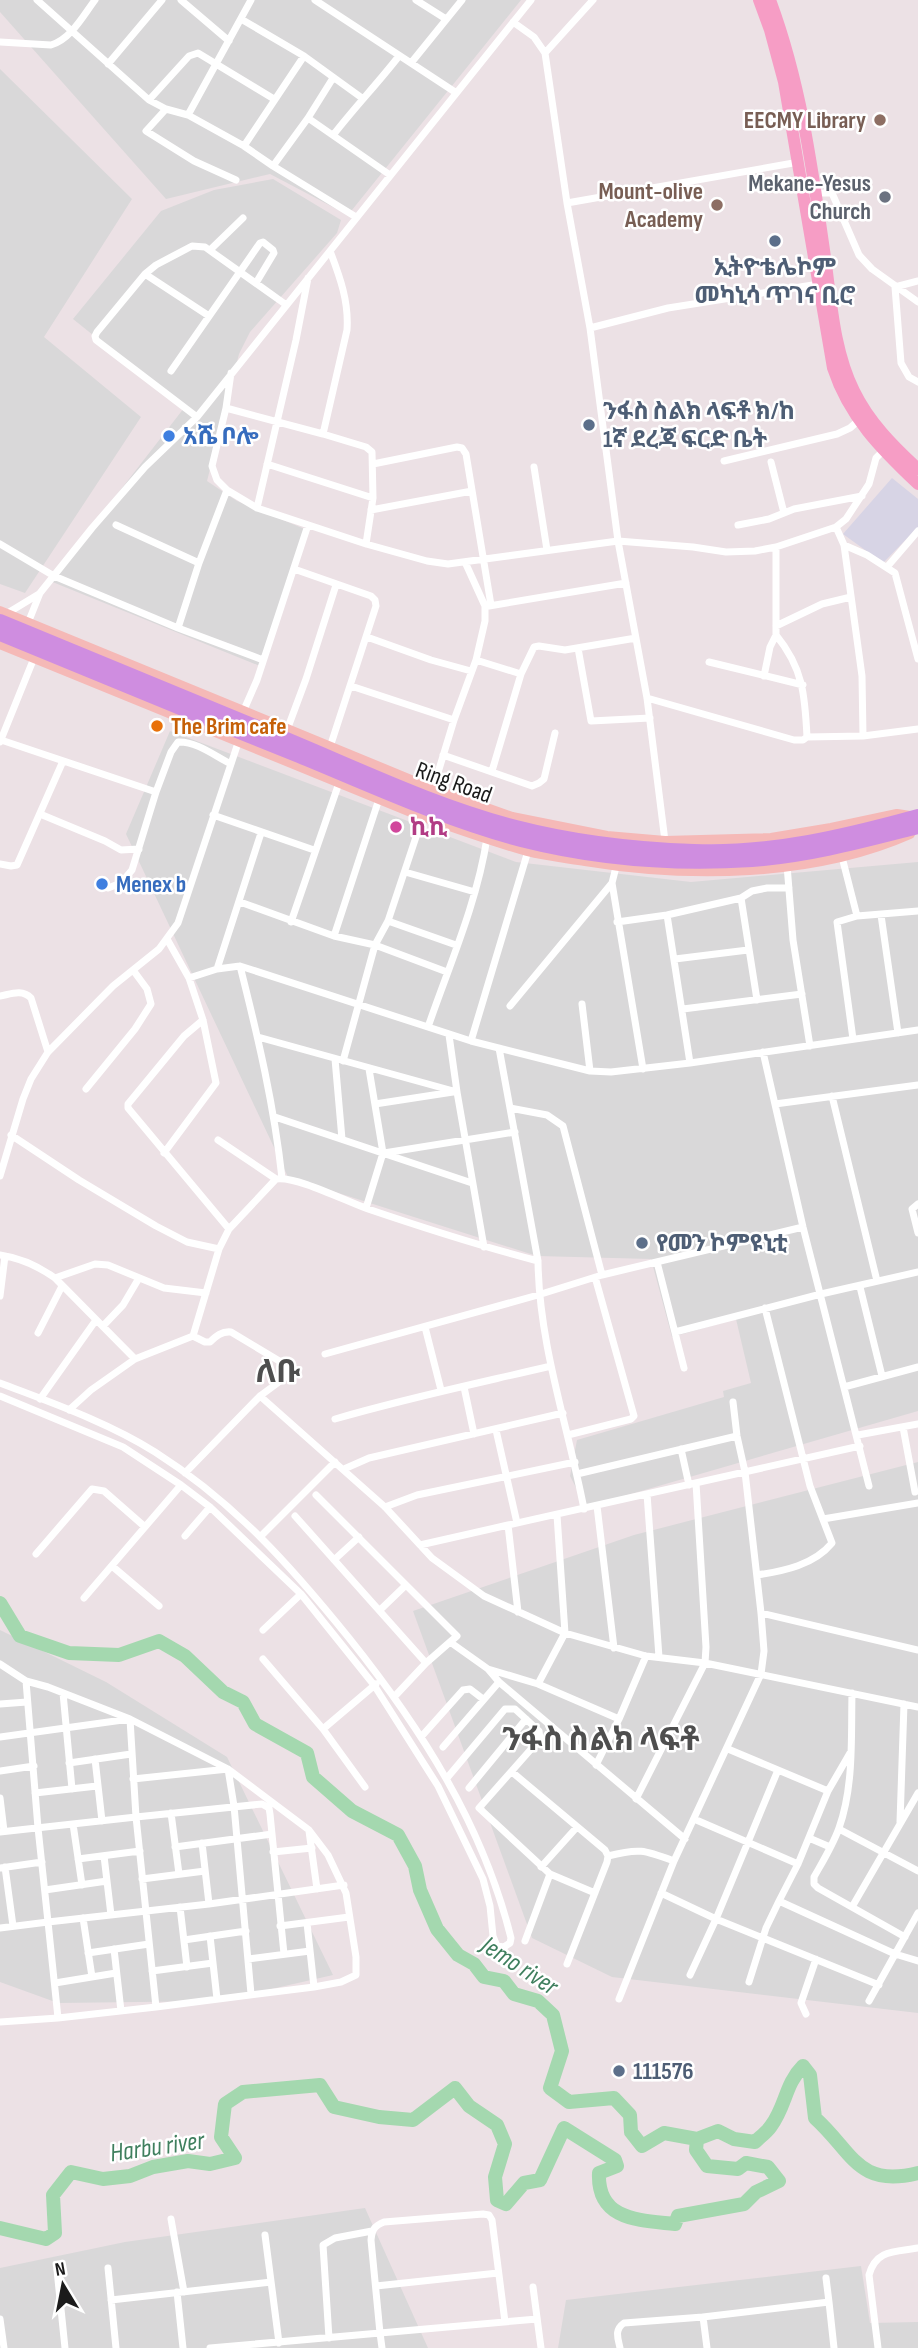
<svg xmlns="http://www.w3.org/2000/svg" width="918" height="2348" font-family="'Sofia Sans Condensed','Noto Sans Ethiopic',sans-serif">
<rect width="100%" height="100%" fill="#ece1e5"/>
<path fill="#d9d8d9" d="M0,0H521L348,215L270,174L166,199L0,12Z
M0,69L132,199L44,337L141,417L25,593L0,584Z
M273,179L341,220L337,233L250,332L239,354L207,481L237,501L307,530L260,666L50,581L184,408L73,319L161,211L214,190Z
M170,731L516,862L691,882L918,862V1411L586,1507L570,1476L577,1440L724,1397L723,1391L751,1383L736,1319L672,1337L651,1259L537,1256L288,1177L126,834Z
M918,1462V2013L612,1977L532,1938L413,1611L634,1535Z
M0,1630L106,1682L227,1757L333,1975L219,2001L58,2003L0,1982Z
M365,2208L428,2348H0V2268L125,2242Z
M861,2266L870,2323L918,2322V2348H558L566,2300Z"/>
<path fill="#d7d4e5" d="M892,478L918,499V527L883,563L843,534Z"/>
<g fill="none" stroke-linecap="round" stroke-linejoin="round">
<path stroke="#a4d8af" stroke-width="14" d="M0,1603L20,1636L69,1653L119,1655L159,1641L185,1656L223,1692L243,1702L255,1724L307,1753L313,1777L352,1811L398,1835L415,1866L420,1890L437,1929L458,1955L474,1964L484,1977L504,1981L514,1994L538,2001L553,2015L562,2051L550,2088L569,2102L614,2098L630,2115L631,2132L642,2146L664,2133L697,2139L718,2131L734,2139L755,2142C760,2137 767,2132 771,2126C786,2106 785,2084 803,2066L810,2075L815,2118C853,2152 857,2188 918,2173
M0,2228L46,2239L55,2233L53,2195L71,2172L103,2179L130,2176L153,2167L188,2161L210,2164L235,2158L221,2137L225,2104L243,2092L320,2085L334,2107L379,2117L413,2120L455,2088L469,2106L497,2125L505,2144L495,2177L497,2200L506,2204L524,2183L540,2180L564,2128L615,2160L617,2166L599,2173C597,2221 640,2220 675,2224L678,2216L744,2204L756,2192L779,2181L768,2167L746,2163L738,2169L707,2166L696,2150L697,2139"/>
<path stroke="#fff" stroke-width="7" d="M37,0L149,100L166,109L188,115L244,146L273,166L356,217
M181,0L229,41
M315,0L455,92
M416,0L446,19
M241,19L304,56L362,98
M513,22L534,37L545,53L567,203L590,328L618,541L647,698L665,841
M0,42L51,45C71,39 83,16 95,0
M545,53L593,0
M411,63L462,0
M108,64L162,0
M149,100L189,56L198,53L274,99
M166,109L146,131L194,161L236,180
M188,115L251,0
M308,118L390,175
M334,134C355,107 378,83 399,56
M244,146L304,56
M273,166L308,118L333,78
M816,193H832L859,255L872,269L918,302
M567,203L799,162
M210,250L243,218
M145,274L209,316
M895,287L901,363L909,377L918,382
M895,287L918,281
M590,328L668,308L819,284
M171,371L260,243L263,242L273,250L274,253L256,283
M231,373L226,408L212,466L217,480L227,490L257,508L366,544L427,561L448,564L618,541L693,547L726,552L755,551L776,547L836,527L846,519L869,484L876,458L883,451
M226,408L323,434L366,447L372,452L373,498L366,544
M197,417L96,340L95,336L97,332L145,274L156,265L192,246L205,247L285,304
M323,434L347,330C349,302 340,277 330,251
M724,461L837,434L850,428L858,421
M771,462L784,513
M267,464L373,498
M373,464L457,447L462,448L466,454L491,605
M534,467L547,550
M257,508L296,340L308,278
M371,510L472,491
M116,525L199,563
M738,525L769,519L794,509L862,496
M836,527L844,545L862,676L863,736
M0,544L54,576L178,628L263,660
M844,545L867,555L895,573L918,659
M887,567L918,531
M294,569L371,596L375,600L376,606L330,747
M489,606L626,583
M6,614L39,594
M28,623L40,593L92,528L145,467L197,417L531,0
M776,626L822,604L851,597
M178,628L199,563L227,490
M367,637L431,660L471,671
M578,648L591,721L650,718
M476,660L521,674
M709,662L803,685
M764,676L770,647L776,635V547
M351,686L454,720
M647,698L794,740H803L807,737C805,695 803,668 776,635
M243,712L257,680L308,525
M287,730L306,679L336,585
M807,737L863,736L918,729
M1,740L156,792
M0,742L34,658
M443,755L532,786L539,783L544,779L555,733
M492,771L521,674L534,647L539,646L565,650L636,638
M433,789L454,720L476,660L485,621V606L465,562
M40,814L105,841L121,850L139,849
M213,815L314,850
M842,857L857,916
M0,864L11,866L17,865L63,761
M787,865L793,940L810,1046
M616,867L612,883L643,1069
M405,872L475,892
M108,888L121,883L132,870L156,792L171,752L178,742C196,741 215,756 231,764
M741,898L757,1000
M240,902L334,936L375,945L447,972
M667,915L690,1063
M881,915L898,1033
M388,921L456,945
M291,922L339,783
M617,922L667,915L741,898L752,891L767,888H789
M334,936L379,799
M675,959L748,950
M240,966C258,1037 274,1105 282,1178
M217,969L261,833
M189,978L217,969L240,966L471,1041L590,1071L611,1072L690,1063L918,1030
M0,996C11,994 22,989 31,998L48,1052
M582,1004L590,1071
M510,1006L612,883
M683,1009L802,994
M203,1020L184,1036L128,1104V1108L229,1229
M428,1027C449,966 477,903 487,838
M449,1035L457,1092L484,1247
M258,1037L457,1092
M853,1039L837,922L857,916L918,911
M471,1041L528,851
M499,1048L538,1261C539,1345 568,1426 584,1509
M763,1052L803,1227L869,1486
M335,1059L342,1139
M343,1061L375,945L388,921L423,816
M86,1089L135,1029L151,1004L147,989L133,970
M832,1096L877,1281
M375,1104L453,1092
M775,1104L918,1085
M510,1108L547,1115L563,1126L602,1275
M275,1117L472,1183
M11,1135L79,1180L156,1226L187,1242L219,1249
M218,1140L276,1179
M164,1153L216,1083L203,1020L189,978L167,939
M384,1153L515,1132
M0,1176L23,1099L31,1079L48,1052L113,986L159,949L178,923L238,743
M918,1204L912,1209L918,1233
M366,1208L383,1153L369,1069
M0,1255C21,1258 38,1266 55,1278L135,1359
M657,1262L684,1368
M55,1278L95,1264L108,1265L164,1288L206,1293
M860,1287L882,1376
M0,1296L5,1256
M103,1326L123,1305L139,1278
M425,1327L441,1390
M675,1332L821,1294L918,1272
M38,1333L62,1286
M193,1336L205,1342H210C216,1336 222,1331 231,1332L281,1362L286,1366L287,1376L260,1396
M325,1354L538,1295L602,1275L803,1227
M0,1383C52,1403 107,1422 155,1452C235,1503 290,1565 349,1638C421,1728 483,1825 511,1938L510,1943L504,1947L497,1946L493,1936L490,1906L483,1879L438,1786L374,1685L301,1594L210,1507L181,1485L123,1447L0,1396
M464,1387L474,1434
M844,1387L918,1367
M40,1399L96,1320
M69,1410L91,1390L135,1359L193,1336L219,1249L229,1229L276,1179C297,1176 345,1201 368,1209C424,1228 480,1246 538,1261
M335,1419C407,1398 479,1383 551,1366
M903,1427L915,1492
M496,1430L517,1523
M568,1435L631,1419L634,1416L595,1277
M858,1435L918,1424
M681,1449L689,1485
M344,1469L369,1458L563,1413
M185,1473L260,1396L385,1507L432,1558L484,1596L565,1633L646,1656L705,1663L918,1707
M577,1474L737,1436
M647,1494L659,1657
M316,1495L457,1636L450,1642L488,1669L499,1682L685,1839
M597,1506L614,1648
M385,1507L417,1495L575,1462
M557,1515L565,1633L538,1684L619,1719
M295,1516L426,1663L450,1642
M823,1519L918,1503
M185,1536L210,1507
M261,1536L335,1462
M420,1545L508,1525
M36,1554L92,1489L104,1491L145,1527
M334,1560L359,1537
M112,1566L159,1606
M757,1575C784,1571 814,1565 832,1543L810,1486L765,1308
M84,1598L181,1485
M380,1610L406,1585
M518,1612L508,1525L860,1446
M761,1613L918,1650
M263,1630L301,1594
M263,1659L323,1729L365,1787
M0,1664L26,1681L48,1687L130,1719L136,1817L0,1832
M488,1669L538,1684
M26,1681L38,1828L48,1922L209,1904L344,1885
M63,1693L72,1789
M852,1693C851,1737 854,1786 839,1828C833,1845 823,1861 814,1877V1884L818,1888L905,1937
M395,1696L426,1663
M0,1704L27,1702
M323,1729L376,1684
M0,1737L130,1719L228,1769L309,1830L328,1855L346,1893L356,1957V1975L341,1982L314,1987L156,2007
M421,1737L463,1690L470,1689L483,1699
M443,1747L499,1682
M728,1749L828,1791
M850,1753L828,1791L798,1864L779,1901L895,1954L918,1961
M95,1759L102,1821
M69,1763L131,1754
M596,1765L619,1719L646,1656
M0,1771L34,1766
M512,1772L605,1850L608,1856L607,1862L567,1964
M447,1778L505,1709H515L539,1731L540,1739L479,1808L550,1874L595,1893
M133,1779L228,1769L234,1806L251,1994
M469,1788L526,1719
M35,1793L97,1786
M0,1798L4,1831
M636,1799L705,1663L706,1647L696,1483
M171,1813L179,1874
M694,1819L798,1864
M900,1822L904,1704
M73,1824L82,1885
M839,1829L918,1871
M309,1831L317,1889
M809,1838L830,1847
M202,1843L209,1904
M175,1847L272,1834
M273,1852L312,1848
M104,1856L111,1915
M608,1856C639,1848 644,1850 674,1861
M78,1859L140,1851
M5,1867L13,1926
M541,1867L577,1827
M0,1868L42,1862
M142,1879L205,1871
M45,1890L107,1881
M661,1893L716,1919L879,1985
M180,1907L187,1967
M852,1907L918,1793
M83,1918L92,1977
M307,1923L314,1987
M280,1926L349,1917
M0,1928L48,1922L58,2018L156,2007L136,1817L262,1804L269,1808L270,1814L284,1954
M210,1936L217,1999
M184,1940L246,1931
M525,1941L550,1874
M114,1949L121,2011
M88,1953L149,1944
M248,1959L310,1951
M152,1971L213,1963
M690,1975L716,1919L778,1770
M749,1982L766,1928L779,1901
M55,1983L116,1973
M619,1999L674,1861L761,1674L764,1651L761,1613L745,1472L737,1436L733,1402
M869,2001L918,1913
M806,2014L801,2003L816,1959
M0,2022L58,2018
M171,2219L184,2292
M265,2235L279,2343
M108,2268L116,2348
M57,2270L65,2348
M826,2278L829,2302
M376,2286L498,2273
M533,2287L541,2348
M177,2292L183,2348
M111,2300L271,2282
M703,2317L707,2348
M0,2319L4,2348
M505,2322L492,2220L489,2215L483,2214L384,2222C374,2226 372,2230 371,2240L380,2333L537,2319
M329,2338L323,2245L335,2238L372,2231
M210,2348L380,2333L382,2348
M620,2348C618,2338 614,2330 624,2323L703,2317L829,2302L834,2348
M878,2348L869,2275C876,2249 896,2252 918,2248"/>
<path stroke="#f5b9b7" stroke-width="10" d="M0,611L433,789L512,817L607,836L665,841L771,838L831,828L897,814L910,816
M0,644L416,814C452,827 489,840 527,851C546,856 566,858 585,861C688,878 813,877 910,834"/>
<path stroke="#f69dc5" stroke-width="12" d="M759,0L770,30L784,82L833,368C849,417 881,449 918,484
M770,0C800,80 812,166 824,250C831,297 833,349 854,391C869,422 893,446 918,469"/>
<path stroke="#cf8de0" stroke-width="14" d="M0,621C93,660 186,698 279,736C357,768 434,806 516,827C574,842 635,849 694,851C771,854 845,836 918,816
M0,634C99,675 199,716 299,756C372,786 445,820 521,840C596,859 676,865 752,860C809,856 863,841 918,827"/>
</g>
<g fill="#8d6e63" stroke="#fff" stroke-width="2.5">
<circle cx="880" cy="120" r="7"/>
<circle cx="717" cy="205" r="7"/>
</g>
<circle fill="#6b7280" stroke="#fff" stroke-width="2.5" cx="885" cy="197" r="7"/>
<g fill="#5c6f8a" stroke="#fff" stroke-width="2.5">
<circle cx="775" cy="241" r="7"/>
<circle cx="589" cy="425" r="7"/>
<circle cx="642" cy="1243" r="7"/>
<circle cx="619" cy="2071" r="7"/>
</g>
<g fill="#3f7fe0" stroke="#fff" stroke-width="2.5">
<circle cx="169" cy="436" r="7"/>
<circle cx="102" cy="884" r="7"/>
</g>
<circle fill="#e8710a" stroke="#fff" stroke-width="2.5" cx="157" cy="726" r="7"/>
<circle fill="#d1479c" stroke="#fff" stroke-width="2.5" cx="396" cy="827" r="7"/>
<g text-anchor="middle" stroke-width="5" stroke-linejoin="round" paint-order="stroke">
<g font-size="24" font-weight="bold" fill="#785e54" stroke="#fff" text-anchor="end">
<text x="866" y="128">EECMY Library</text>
<text x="703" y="199">Mount-olive<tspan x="703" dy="28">Academy</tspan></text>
</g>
<g font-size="24" font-weight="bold" fill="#5b616d" stroke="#fff" text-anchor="end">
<text x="871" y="191">Mekane-Yesus<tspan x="871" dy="28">Church</tspan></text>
</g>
<g font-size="24" font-weight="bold" fill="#4e5e75" stroke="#fff" text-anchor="start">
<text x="775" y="275" text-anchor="middle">ኢትዮቴሌኮም<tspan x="775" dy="28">መካኒሳ ጥገና ቢሮ</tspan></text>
<text x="603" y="419">ንፋስ ስልክ ላፍቶ ክ/ከ<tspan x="603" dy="28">1ኛ ደረጃ ፍርድ ቤት</tspan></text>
<text x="656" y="1251">የመን ኮምዩኒቲ</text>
<text x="633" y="2079">111576</text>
</g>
<g font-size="24" font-weight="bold" fill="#366cbe" stroke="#fff" text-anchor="start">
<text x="183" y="444">አሼ ቦሎ</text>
<text x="116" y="892">Menex b</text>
</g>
<g font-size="24" font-weight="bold" fill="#c56008" stroke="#fff" text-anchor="start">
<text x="171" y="734">The Brim cafe</text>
</g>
<g font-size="24" fill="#1b1b1b" stroke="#fff">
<text transform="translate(454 782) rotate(20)" y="8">Ring Road</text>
</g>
<g font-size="24" font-weight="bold" fill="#b23c85" stroke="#fff" text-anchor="start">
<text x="410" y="835">ኪኪ</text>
</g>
<g font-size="26" font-style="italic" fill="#3f7f5e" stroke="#fff">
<text transform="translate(520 1965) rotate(33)" y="9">Jemo river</text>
<text transform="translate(157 2146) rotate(-8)" y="9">Harbu river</text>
</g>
<g font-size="32" font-weight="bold" fill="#4e4e4e" stroke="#fff">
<text x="278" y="1382">ለቡ</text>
<text x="601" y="1750">ንፋስ ስልክ ላፍቶ</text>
</g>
</g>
<g transform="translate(63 2285) rotate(350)" stroke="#ffffff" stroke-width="5" paint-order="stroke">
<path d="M0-5L12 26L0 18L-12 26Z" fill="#1b1b1b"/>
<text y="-10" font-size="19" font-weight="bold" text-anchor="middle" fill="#1b1b1b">N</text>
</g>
</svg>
